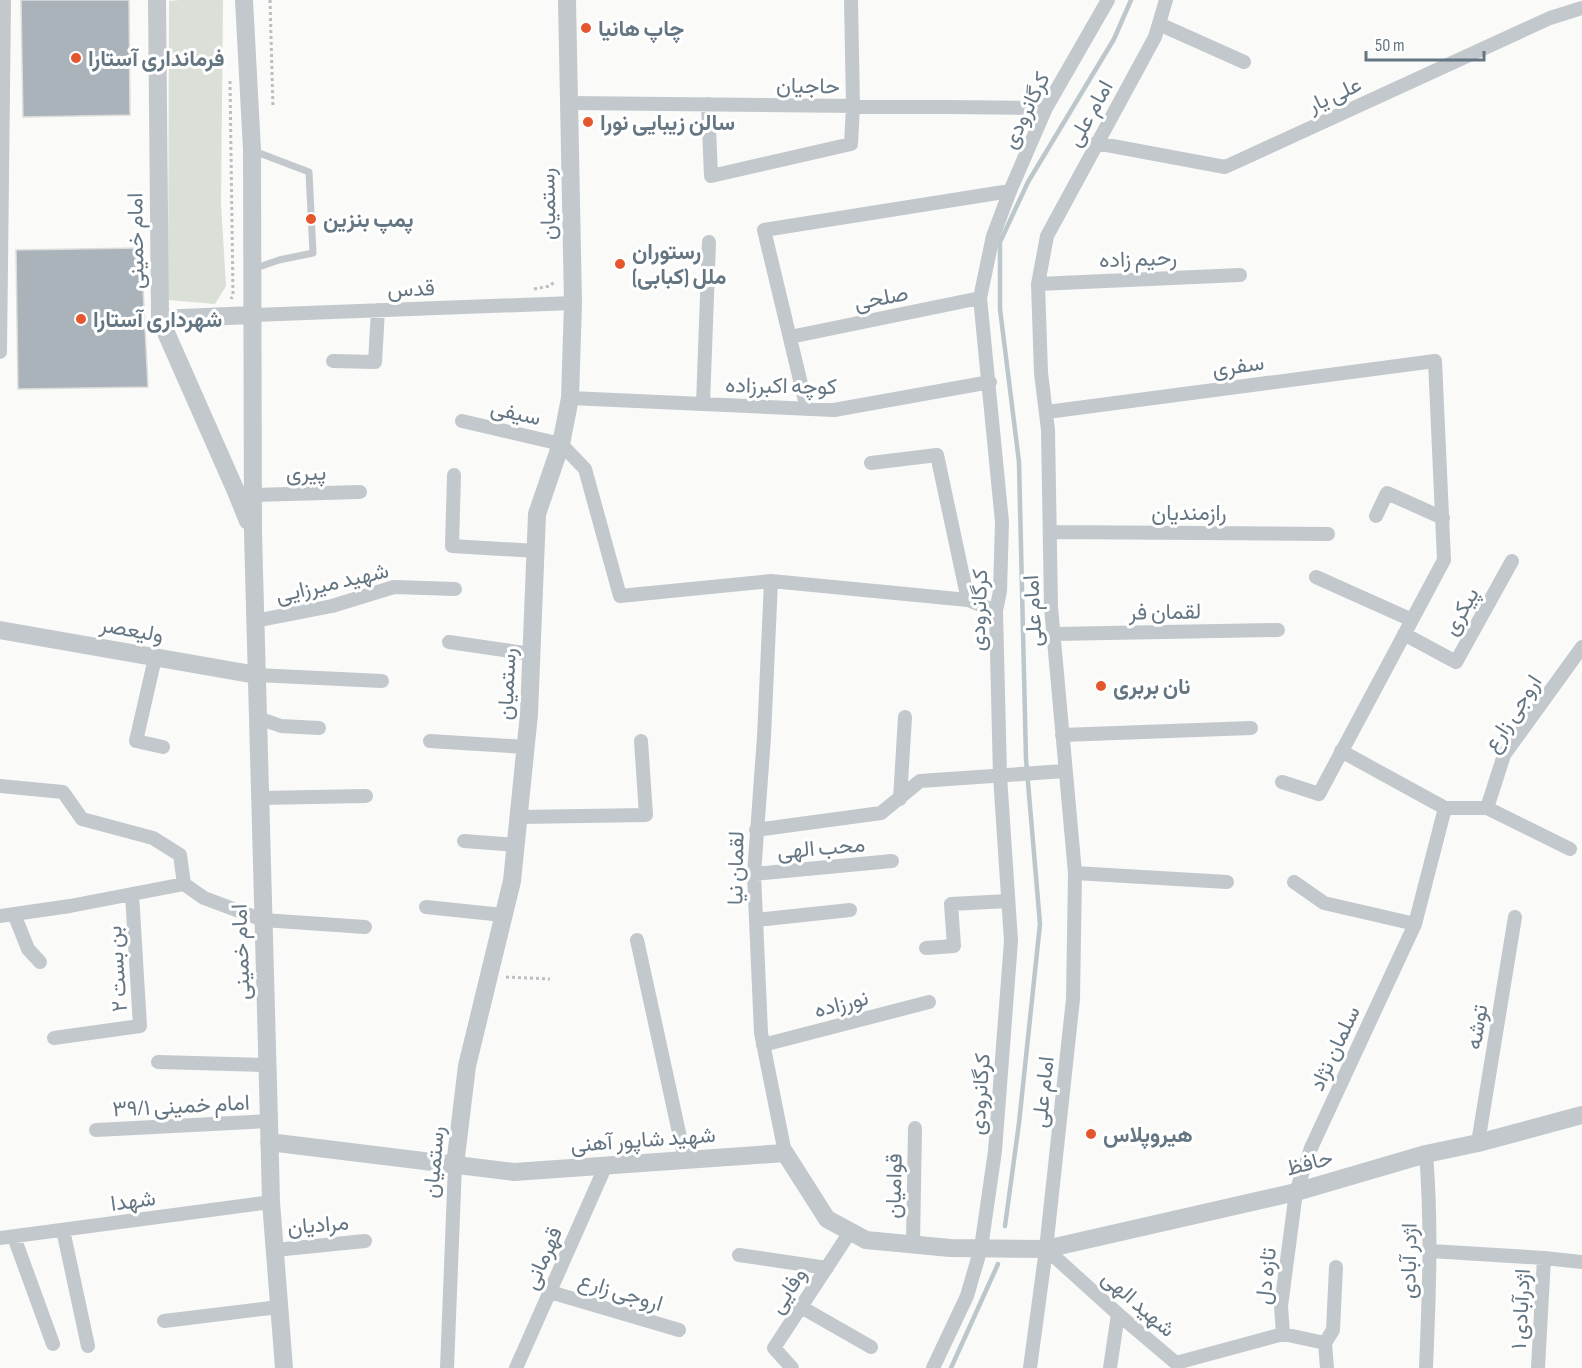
<svg xmlns="http://www.w3.org/2000/svg" width="1582" height="1368" font-family="'Sofia Sans Condensed',Vazirmatn,sans-serif">
<rect width="100%" height="100%" fill="#fafaf8"/>
<path fill="#dadfd7" d="M180,0H223L221,204L226,286L215,304L168,300L169,1Z"/>
<g fill="none" stroke-linecap="round" stroke-linejoin="round">
<path stroke="#bbc7cb" stroke-width="4.5" d="M1005,1226L1019,1123L1040,924L1026,759L1019,462L1000,309V242L1028,182L1114,39L1131,0
M951,1368L998,1264"/>
</g>
<path fill="#aab3b9" stroke="#dcdcda" stroke-width="1.5" d="M21,0H129L130,115L23,117Z
M141,248L148,387L18,389L16,250Z"/>
<g fill="none" stroke-linecap="round" stroke-linejoin="round">
<path stroke="#bbbfc2" stroke-width="3" stroke-dasharray="3 3" stroke-linecap="butt" d="M270,0L273,108
M230,81L233,295L231,299
M534,289L550,286L555,281
M506,977L550,979"/>
<path stroke="#c3c8cc" stroke-width="7" d="M253,269L279,260L313,253L309,172L254,151"/>
<path stroke="#c3c8cc" stroke-width="14" d="M1159,24L1244,62
M569,103L1046,108
M708,104L711,176L851,144L853,106L851,0
M1096,143L1225,167L1550,18L1582,8
M1038,284L1240,275
M251,315L573,303
M790,337L980,298
M0,352L4,0
M333,361L375,362L378,310
M570,398L834,410L990,382
M703,404L709,242
M807,409L764,230L1010,191
M1047,412L1435,361L1444,560L1319,794L1282,782
M462,421L561,444L585,469L620,596L771,581L968,600L996,611
M871,463L937,455L968,600
M454,475L452,546L536,551
M252,495L360,492
M1376,516L1387,493L1443,518
M1050,532L1328,534
M1316,577L1412,620
M771,581L764,737L754,874L761,1033L785,1153
M255,621L332,606L394,587L455,589
M1054,634L1278,630
M1404,634L1456,662L1512,561
M449,642L531,654
M155,658L136,741L163,747
M256,675L382,681
M258,718L281,726L319,728
M1062,735L1251,728
M430,741L526,747
M1341,751L1445,808H1487L1570,849
M0,786L63,792L82,819L153,838L180,855L184,884L204,898L263,920L365,927
M260,798L366,796
M900,799L905,717
M1487,808L1504,755L1582,647
M519,817L646,815L641,741
M756,830L881,813L920,781L1065,771
M464,841L516,845
M1075,873L1227,882
M754,874L892,861
M1294,882L1324,903L1415,924
M426,907L503,915
M14,914L28,949L40,962
M0,916L70,906L184,884
M756,920L850,910
M637,940L685,1160
M926,948L954,946L951,904L1008,901
M54,1038L140,1026L132,894
M763,1045L929,1002
M158,1062L267,1065
M96,1130L269,1121
M1478,1143L1515,917
M1426,1154C1432,1226 1429,1296 1426,1368
M63,1230L88,1346
M14,1237L53,1344
M0,1238L271,1202
M913,1244L915,1128
M1046,1249L1118,1314L1176,1363L1283,1334
M275,1250L365,1241
M1431,1251L1544,1258L1538,1368
M739,1255L827,1268
M1544,1258L1582,1262
M550,1292L679,1330
M801,1307L871,1347
M164,1321L279,1307
M1325,1343L1333,1330L1336,1267
M447,1368L455,1165
M516,1368L606,1165
M792,1368L774,1348L850,1232
M933,1368L967,1296L981,1248L995,1151L1011,941L1000,776L996,611L1000,591L1002,522L980,298L993,236L1010,191L1046,108L1108,0
M1030,1368L1046,1249L1073,999L1075,873L1051,607L1048,430L1041,373L1038,284L1047,236L1155,37L1166,0
M1110,1368L1118,1314
M1327,1368L1325,1343L1283,1334L1281,1306L1296,1192L1311,1148L1415,924L1445,808"/>
<path stroke="#c3c8cc" stroke-width="18" d="M157,0L160,319L235,489L248,521
M244,0L252,150L253,534L269,1121L271,1202L284,1368
M160,319L251,315
M0,630L256,675
M269,1142L514,1172L785,1153L827,1219L866,1240L950,1248L1046,1249L1296,1192L1426,1154L1478,1143L1582,1115
M455,1165L467,1066L512,881L529,714L537,514L561,444L570,398L573,303L567,0"/>
</g>
<g fill="#e4572e" stroke="#fff" stroke-width="2">
<circle cx="586" cy="28" r="6"/>
<circle cx="76" cy="58" r="6"/>
<circle cx="588" cy="122" r="6"/>
<circle cx="311" cy="219" r="6"/>
<circle cx="620" cy="264" r="6"/>
<circle cx="81" cy="319" r="6"/>
<circle cx="1101" cy="686" r="6"/>
<circle cx="1091" cy="1134" r="6"/>
</g>
<g text-anchor="middle" stroke-width="6" stroke-linejoin="round" paint-order="stroke">
<g font-size="22" font-weight="bold" fill="#657683" stroke="#fff" text-anchor="start">
<text x="598" y="36">چاپ هانیا</text>
<text x="88" y="66">فرمانداری آستارا</text>
<text x="600" y="130">سالن زیبایی نورا</text>
<text x="323" y="227">پمپ بنزین</text>
<text x="632" y="259">رستوران<tspan x="632" dy="25">ملل (کبابی)</tspan></text>
<text x="93" y="327">شهرداری آستارا</text>
<text x="1113" y="694">نان بربری</text>
<text x="1103" y="1142">هیروپلاس</text>
</g>
<g font-size="22" fill="#657683" stroke="#fff">
<text transform="translate(808 85) rotate(1)" y="8">حاجیان</text>
<text transform="translate(1334 94) rotate(-25)" y="8">علی یار</text>
<text transform="translate(1025 110) rotate(-64)" y="8">کرگانرودی</text>
<text transform="translate(1089 113) rotate(-61)" y="8">امام علی</text>
<text transform="translate(547 204) rotate(-91)" y="8">رستمیان</text>
<text transform="translate(135 241) rotate(-91)" y="8">امام خمینی</text>
<text transform="translate(1138 258) rotate(-2)" y="8">رحیم زاده</text>
<text transform="translate(411 288) rotate(-2)" y="8">قدس</text>
<text transform="translate(881 297) rotate(-11)" y="8">صلحی</text>
<text transform="translate(1238 365) rotate(-8)" y="8">سفری</text>
<text transform="translate(781 385) rotate(1)" y="8">کوچه اکبرزاده</text>
<text transform="translate(516 412) rotate(13)" y="8">سیفی</text>
<text transform="translate(306 472) rotate(-1)" y="8">پیری</text>
<text x="1189" y="520">رازمندیان</text>
<text transform="translate(332 582) rotate(-13)" y="8">شهید میرزایی</text>
<text transform="translate(978 610) rotate(-88)" y="8">کرگانرودی</text>
<text transform="translate(1032 611) rotate(-93)" y="8">امام علی</text>
<text transform="translate(1165 611) rotate(-1)" y="8">لقمان فر</text>
<text transform="translate(1460 611) rotate(-61)" y="8">پیکری</text>
<text transform="translate(132 629) rotate(10)" y="8">ولیعصر</text>
<text transform="translate(506 684) rotate(-87)" y="8">رستمیان</text>
<text transform="translate(1512 713) rotate(-57)" y="8">اروجی زارع</text>
<text transform="translate(821 847) rotate(-5)" y="8">محب الهی</text>
<text transform="translate(735 868) rotate(-89)" y="8">لقمان نیا</text>
<text transform="translate(240 952) rotate(-92)" y="8">امام خمینی</text>
<text transform="translate(116 969) rotate(-94)" y="8">بن بست ۲</text>
<text transform="translate(841 1003) rotate(-14)" y="8">نورزاده</text>
<text transform="translate(1476 1027) rotate(-81)" y="8">توشه</text>
<text transform="translate(1334 1048) rotate(-65)" y="8">سلمان نژاد</text>
<text transform="translate(1042 1092) rotate(-84)" y="8">امام علی</text>
<text transform="translate(979 1094) rotate(-86)" y="8">کرگانرودی</text>
<text transform="translate(181 1105) rotate(-3)" y="8">امام خمینی ۳۹/۱</text>
<text transform="translate(643 1139) rotate(-4)" y="8">شهید شاپور آهنی</text>
<text transform="translate(433 1162) rotate(-85)" y="8">رستمیان</text>
<text transform="translate(1309 1162) rotate(-15)" y="8">حافظ</text>
<text transform="translate(893 1186) rotate(-89)" y="8">قوامیان</text>
<text transform="translate(133 1200) rotate(-8)" y="8">شهدا</text>
<text transform="translate(318 1224) rotate(-5)" y="8">مرادیان</text>
<text transform="translate(542 1258) rotate(-66)" y="8">قهرمانی</text>
<text transform="translate(1408 1261) rotate(-89)" y="8">اژدر آبادی</text>
<text transform="translate(1265 1276) rotate(-84)" y="8">تازه دل</text>
<text transform="translate(787 1290) rotate(-57)" y="8">وفایی</text>
<text transform="translate(621 1291) rotate(17)" y="8">اروجی زارع</text>
<text transform="translate(1139 1303) rotate(41)" y="8">شهید الهی</text>
<text transform="translate(1520 1309) rotate(-87)" y="8">اژدرآبادی ۱</text>
</g>
</g>
<path d="M1366 51v9h118v-9" fill="none" stroke="#657683" stroke-width="3"/>
<text x="1375" y="51" font-size="18" fill="#657683" stroke="#ffffff" stroke-width="4.5" paint-order="stroke">50 m</text>
</svg>
